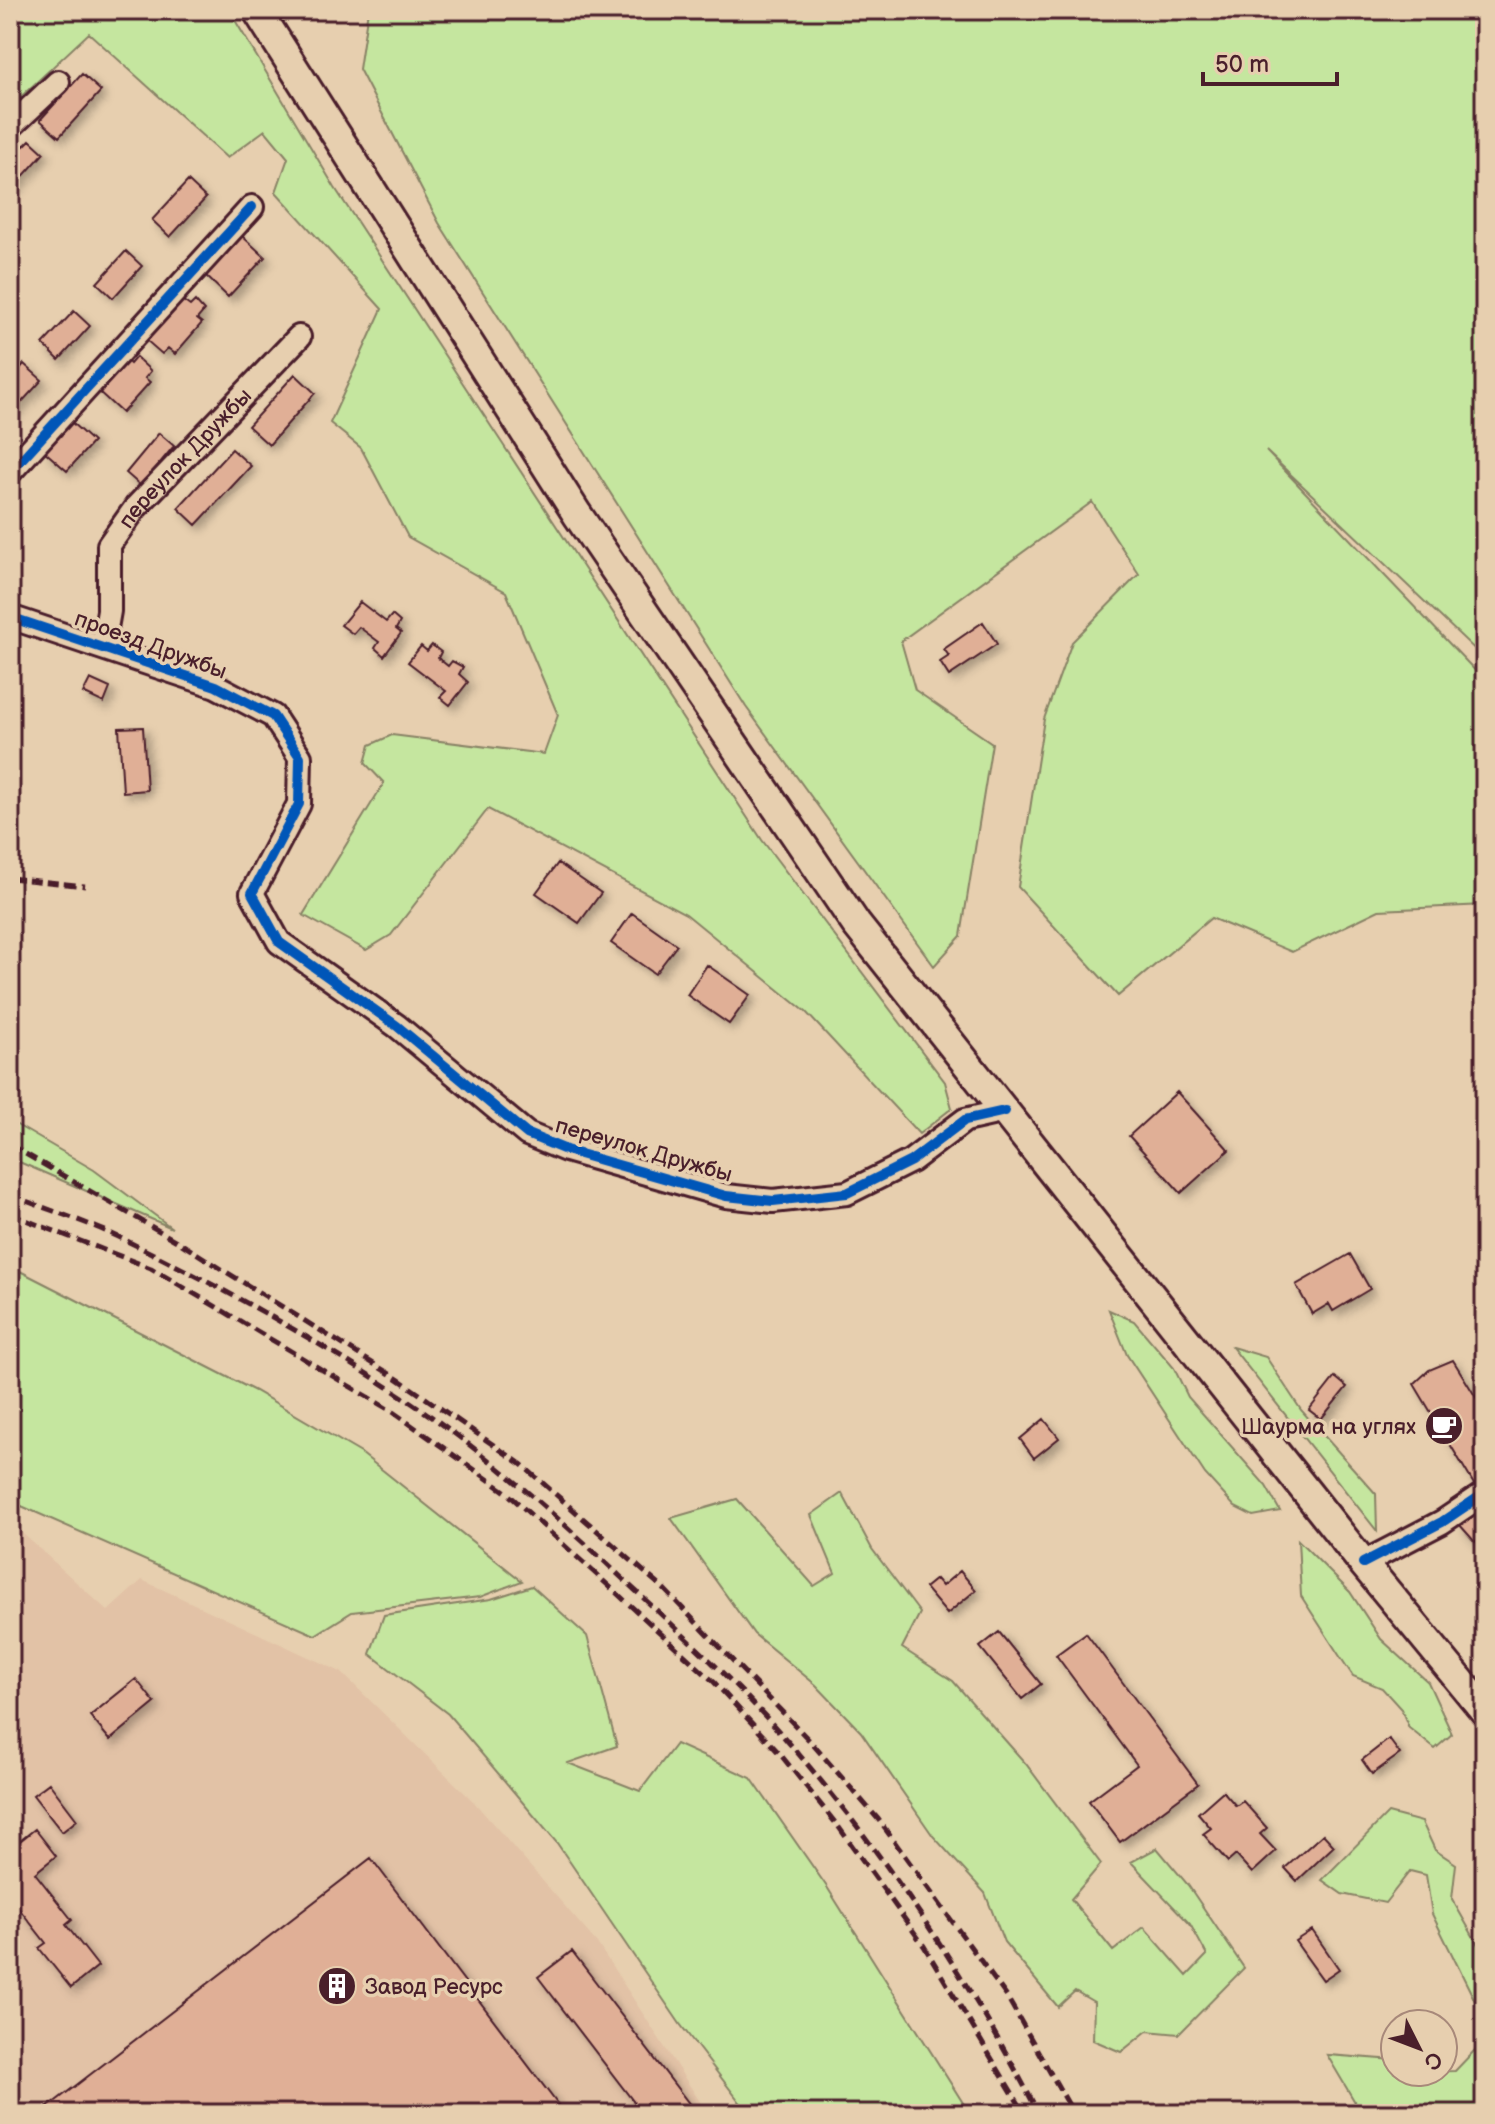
<svg xmlns="http://www.w3.org/2000/svg" width="1495" height="2124" font-family="'Balsamiq Sans',sans-serif">
<defs>
<filter id="shadow"><feDropShadow dx="5" dy="5" stdDeviation="4" flood-color="#0004"/></filter>
</defs>
<rect width="100%" height="100%" fill="#e7cfaf"/>
<filter id="ink" filterUnits="userSpaceOnUse"><feTurbulence type="fractalNoise" baseFrequency=".0125" numOctaves="2"/><feDisplacementMap in="SourceGraphic" scale="16" xChannelSelector="R" yChannelSelector="G"/><feConvolveMatrix kernelMatrix="1 2 1 2 8 2 1 2 1" color-interpolation-filters="sRGB"/></filter>
<g filter="url(#ink)">
<path fill="#e2c2a6" d="M10,1522L108,1611L142,1580L341,1672L474,1802L597,1943L708,2114H10V1809L15,1804L10,1797Z"/>
<path fill="#c5e69f" stroke="#888265" stroke-width="2" d="M10,10H229L335,188L762,840L945,1082L952,1108L919,1134L806,1012L686,914L488,809L391,935L366,950L303,915L384,783L365,763L370,745L392,735L544,754L558,715L506,592L408,537L361,448L330,423L382,309L276,192L288,158L265,130L227,158L89,33L10,107Z
M368,10H1485V659L1266,451L1485,681V905L1379,910L1292,952L1211,918L1118,996L1018,887L1044,719L1072,642L1139,574L1092,502L901,641L915,690L992,743L961,936L934,966L746,707L439,223L359,69Z
M10,1121L94,1170L172,1228L10,1158Z
M10,1266L255,1391L361,1453L522,1581L480,1597L352,1612L315,1635L10,1501Z
M1109,1310L1134,1321L1174,1368L1188,1397L1266,1486L1280,1511L1253,1516L1235,1507L1205,1474L1127,1355Z
M1232,1347L1266,1357L1301,1410L1376,1494L1377,1531Z
M842,1493L872,1549L920,1613L902,1648L953,1681L1026,1764L1101,1864L1071,1899L1113,1951L1144,1927L1187,1976L1207,1955L1190,1924L1131,1862L1157,1848L1188,1885L1244,1968L1179,2034L1147,2031L1121,2052L1093,2040L1094,2002L1075,1991L1058,2007L1004,1942L985,1893L933,1836L861,1732L816,1685L754,1634L671,1518L737,1499L814,1586L835,1573L811,1515Z
M1298,1540L1350,1592L1381,1639L1428,1682L1452,1734L1435,1749L1409,1728L1401,1709L1382,1688L1353,1676L1339,1655L1301,1596Z
M532,1586L587,1636L617,1746L568,1763L640,1791L676,1744L751,1778L827,1887L970,2114H749L680,2024L557,1843L448,1714L370,1654L384,1615L491,1599Z
M1388,1813L1422,1822L1435,1850L1456,1864L1452,1899L1485,1957V2100L1478,2114H1362L1327,2055L1395,2060V2072L1455,2071L1476,2049L1482,2015L1432,1914L1426,1875L1410,1871L1385,1903L1342,1894L1322,1880Z"/>
<path fill="#e0af96" stroke="#4a1f2b" stroke-width="2" filter="url(#shadow)" d="M82,74L101,91L59,137L40,120Z
M30,140L44,153L10,191V153L20,142L24,146Z
M188,181L206,198L170,237L152,220Z
M241,235L265,257L228,297L204,274Z
M126,251L142,266L113,298L97,283Z
M182,300L190,306L195,301L204,311L197,319L202,323L175,354L168,348L162,354L146,340Z
M74,311L90,326L59,360L43,344Z
M136,357L151,371L145,378L150,382L122,413L97,390L125,359L130,364Z
M24,364L42,380L10,415V380Z
M295,374L315,393L269,445L248,426Z
M71,422L93,442L67,471L44,451Z
M159,433L174,446L141,486L126,473Z
M232,449L251,466L196,525L178,508Z
M360,602L386,622L392,615L400,622L396,629L401,633L384,656L375,648L379,642L359,627L353,634L341,625Z
M983,622L997,644L949,676L940,662L949,656L944,649Z
M432,645L441,652L438,658L448,666L452,661L463,667L459,674L468,682L450,705L440,697L446,691L408,662L421,646L427,651Z
M90,679L110,688L104,703L83,693Z
M143,727L147,790L123,792L119,728Z
M558,863L601,893L579,923L536,893Z
M632,913L677,945L655,974L611,943Z
M707,965L750,995L729,1024L687,995Z
M1177,1092L1229,1150L1181,1193L1129,1136Z
M1350,1254L1370,1289L1333,1311L1329,1304L1312,1314L1296,1285Z
M1453,1360L1485,1412V1486L1478,1491L1414,1384L1429,1370Z
M1335,1377L1347,1387L1321,1419L1309,1410Z
M1044,1419L1059,1438L1034,1458L1020,1439Z
M1485,1500V1533L1475,1542L1459,1524Z
M960,1571L976,1590L947,1614L925,1588L936,1579L942,1586Z
M999,1632L1041,1684L1022,1699L980,1647Z
M1086,1633L1198,1784L1120,1842L1089,1801L1137,1765L1056,1655Z
M136,1679L155,1703L110,1740L90,1716Z
M1389,1739L1400,1754L1372,1774L1362,1760Z
M49,1783L77,1820L62,1832L33,1795Z
M1223,1791L1236,1806L1243,1801L1267,1828L1260,1834L1276,1851L1252,1873L1236,1855L1228,1862L1203,1834L1211,1828L1198,1813Z
M35,1829L56,1856L35,1873L72,1920L66,1925L98,1966L71,1988L39,1948L46,1943L10,1897V1849Z
M1323,1834L1334,1846L1297,1881L1285,1868Z
M371,1858L565,2114H39Z
M1312,1930L1339,1969L1323,1980L1295,1941Z
M572,1951L697,2114H643L538,1977Z"/>
<g fill="none" stroke-linecap="round" stroke-linejoin="round">
<g stroke="#4a1f2b" stroke-width="28">
<g id="minor">
<path d="M10,127L58,82"/>
<path d="M10,472L252,207"/>
<path d="M10,617L216,686L273,716L300,757L299,804L252,893L279,942L397,1026L527,1134L566,1150L726,1196L773,1201L847,1193L911,1161L965,1120L1005,1111"/>
<path id="s1" d="M103,645L109,611V545L136,507L299,337"/>
<path d="M1363,1563L1442,1522L1485,1493"/>
</g>
</g>
<g stroke="#4a1f2b" stroke-width="34">
<path id="major" d="M257,10L577,514L856,924L1363,1563L1485,1711"/>
</g>
<use href="#minor" stroke="#e7cfaf" stroke-width="22"/>
<use href="#major" stroke="#e7cfaf" stroke-width="28"/>
<path stroke="#4a1f2b" stroke-width="5" stroke-dasharray="12 6" stroke-linecap="butt" d="M10,878L85,886
M10,1145L180,1243L398,1379L521,1464L665,1590L810,1741L878,1819L1007,1997L1074,2114
M10,1195C49,1210 91,1223 129,1242C223,1288 319,1341 406,1399C485,1452 556,1515 624,1580C681,1633 739,1685 790,1744C887,1856 971,1983 1039,2114
M10,1214L151,1268L393,1412L506,1492L714,1682L780,1754L838,1826L924,1946L1025,2114"/>
<g stroke="#e7cfaf" stroke-width="15">
<path id="cycleway" d="M10,472L252,207
M10,617L216,686L273,716L300,757L299,804L252,893L279,942L397,1026L527,1134L566,1150L726,1196L773,1201L847,1193L911,1161L965,1120L1005,1111
M1363,1563L1442,1522L1485,1493"/>
</g>
<use href="#cycleway" stroke="#0057b8" stroke-width="10"/>
</g>
</g>
<defs>
<g id="cafe-disc" transform="scale(2)"><circle r="9.5" fill="#4a1f2b" stroke="#e7cfaf"/><path d="M-5.5-4.5H6V0H3Q3 3.5 0 3.5H-2.5Q-5.5 3.5-5.5 0ZM3-3.2v2h1.7v-2ZM-6 4.5H4V6H-6Z" fill="#fff"/></g>
<g id="building-disc" transform="scale(2)"><circle r="9.5" fill="#4a1f2b" stroke="#e7cfaf"/><path d="M-4-6H4V6H1V3H-1V6H-4ZM-2.5-4.3h1.7v1.8h-1.7ZM.8-4.3h1.7v1.8H.8ZM-2.5-1h1.7V.8h-1.7ZM.8-1h1.7V.8H.8Z" fill="#fff"/></g>
</defs>
<g fill-rule="evenodd">
<use href="#cafe-disc" x="1444" y="1426"/>
<use href="#building-disc" x="337" y="1986"/>
</g>
<g text-anchor="middle" stroke-width="7" stroke-linejoin="round" paint-order="stroke">
<g font-size="22" fill="#4a1f2b" stroke="#e7cfaf">
<text dy="8" stroke="none"><textPath href="#s1" startOffset="216">переулок Дружбы</textPath></text>
<text transform="translate(151 644) rotate(20)" y="8">проезд Дружбы</text>
<text transform="translate(644 1149) rotate(16)" y="8">переулок Дружбы</text>
</g>
<g font-size="22" fill="#4a1f2b" stroke="#e7cfaf" text-anchor="end">
<text x="1416" y="1434">Шаурма на углях</text>
<text x="365" y="1994" text-anchor="start">Завод Ресурс</text>
</g>
</g>
<rect width="1495" height="2124" fill="none" stroke="#e7cfaf" stroke-width="40"/>
<rect x="20" y="20" width="1455" height="2084" fill="none" stroke="#4a1f2b" stroke-width="3" filter="url(#ink)"/>
<g transform="translate(1419 2048) rotate(132)"><circle r="38" fill="#e7cfaf" stroke="#a8897a" stroke-width="2"/>
<path d="M0-6L14 30L0 20L-14 30Z" fill="#4a1f2b"/>
<text y="-12" font-size="22" font-weight="bold" text-anchor="middle" fill="#4a1f2b">С</text>
</g>
<path d="M1203 72v12h134v-12" fill="none" stroke="#4a1f2b" stroke-width="4"/>
<text x="1215" y="72" font-size="24" fill="#4a1f2b" stroke="#e7cfaf" stroke-width="6" paint-order="stroke">50 m</text>
</svg>
